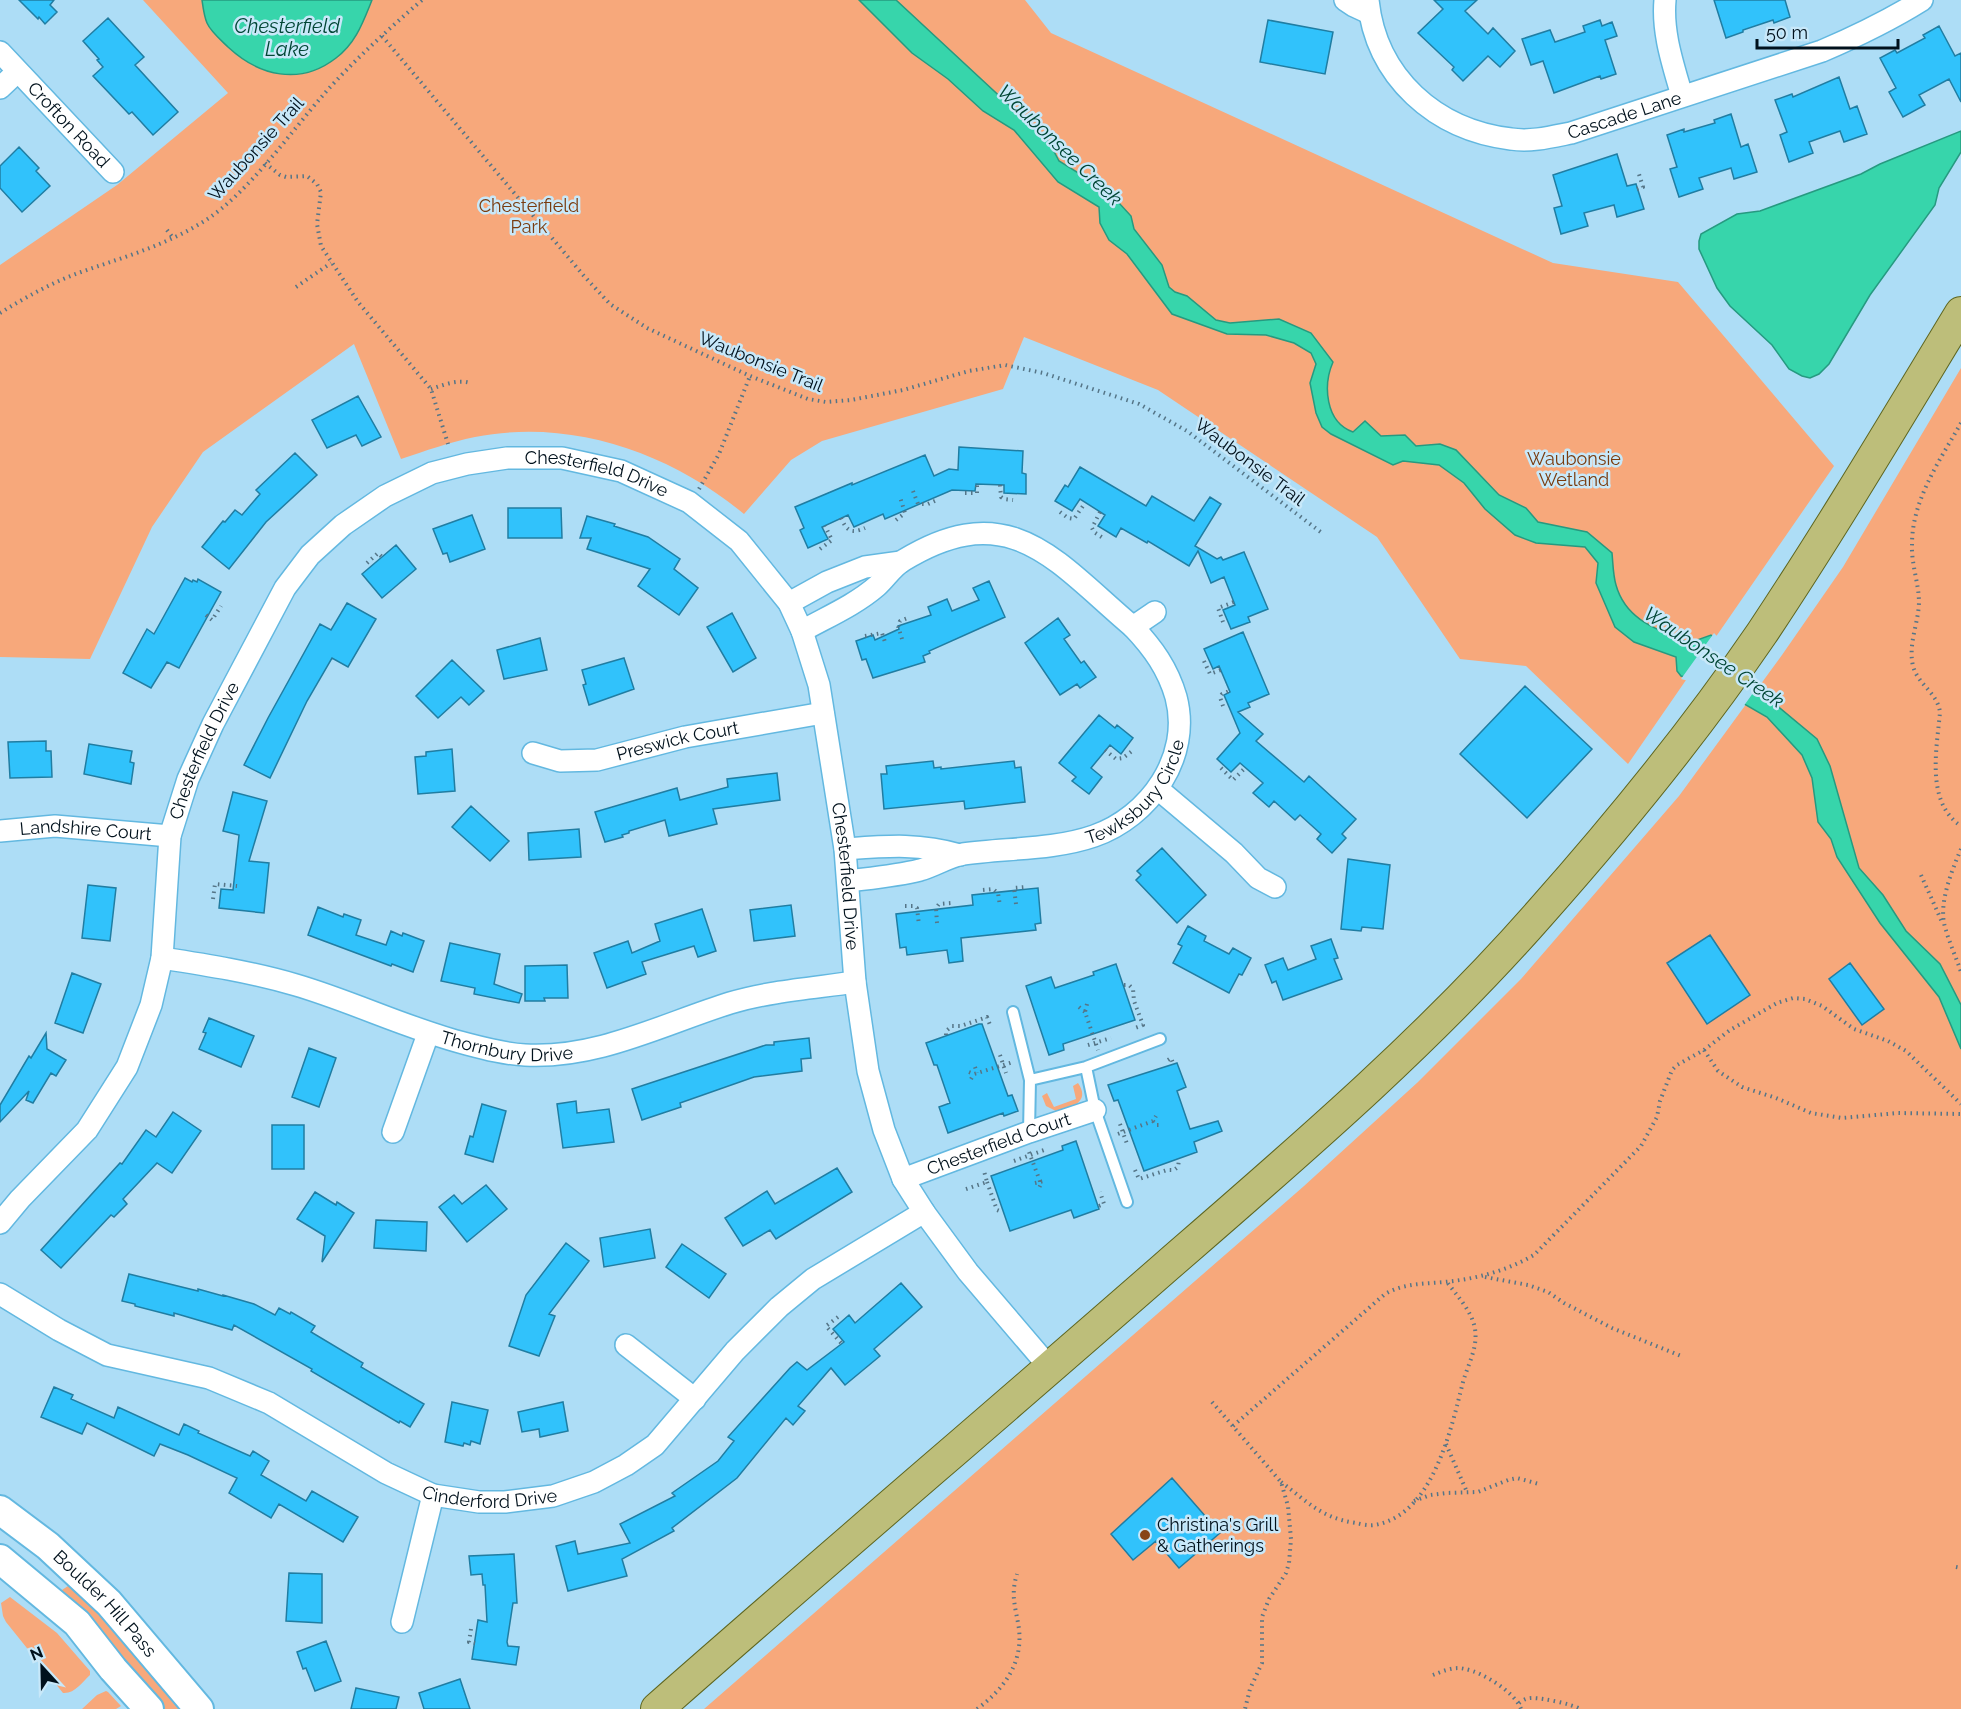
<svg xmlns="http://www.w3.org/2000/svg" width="1961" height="1709" font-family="Raleway,sans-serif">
<rect width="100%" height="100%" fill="#adddf6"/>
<path fill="#f7a87b" d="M143,0H1025L1051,33L1553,263L1678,282L1834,466L1628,764L1526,666L1460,659L1377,537L1158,390L1024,337L1003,389L822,441L791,460L744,514C670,453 572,418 475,437C450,442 425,451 401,459L354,344L203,452L152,527L90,659L0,657V265L117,185L228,93Z
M1961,368V1709H704L1304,1186L1418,1082L1521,979L1679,796L1782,655L1843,567Z
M1078,1083C1091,1102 1071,1108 1056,1111L1046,1106L1042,1096L1047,1093L1054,1107L1076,1099L1073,1086Z
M68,1586H72L111,1627L182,1709H162L62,1595V1590Z
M10,1597L57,1633L90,1671V1675C82,1682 75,1694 63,1693L6,1622L3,1616L1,1603Z
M106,1691L108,1692L121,1706L116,1709H82L97,1695Z"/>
<path fill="#37d5ab" stroke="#269a80" stroke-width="1.5" d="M202,0H372C363,22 356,43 336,58C300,86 259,76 228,47C221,40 211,32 207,23C204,16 203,7 202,0Z
M859,0H896L1049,142L1059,161L1109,192L1131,216L1134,229L1162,265L1169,287L1175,292L1187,296L1216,320L1230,323L1279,319L1311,333L1333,362C1323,385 1325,422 1353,432L1365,421L1381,436L1405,435L1416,446L1440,444L1456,450L1499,495L1526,508L1538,522L1587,532L1612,553C1613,563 1613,575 1616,585C1626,621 1659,630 1689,643L1711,635L1723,647L1738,673L1817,739L1830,766L1859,868L1883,895L1906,931L1940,964L1961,1005V1049L1939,997L1880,923L1837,857L1831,839L1818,822L1812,778L1802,755L1767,717L1708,683L1681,676L1677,671L1676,657L1634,642L1615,627L1596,583L1598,563L1585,547L1536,543L1515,535L1485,509L1464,483L1439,465L1403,461L1393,465L1331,434L1322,427L1316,413L1310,383L1316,364L1311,353L1294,343L1266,335L1227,334L1172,314L1127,254L1109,240L1100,223L1099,207L1058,182L1014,130L983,111L948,79L912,53Z
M1961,131V152L1939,188L1935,205L1870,295L1829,364L1819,374L1810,378L1802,376L1789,369L1772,345L1730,306L1717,288L1699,249V241L1701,234L1737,214L1760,211L1861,174L1880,164Z"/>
<path fill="#adddf6" d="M1714,633L1726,645L1741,671L1758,686L1743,707L1707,686L1681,679Z"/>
<path fill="#31c2fb" stroke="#207da2" stroke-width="1.5" d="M19,0H54L50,5L57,12L45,24L39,17L38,19Z
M1434,0H1477L1465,11L1488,34L1493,28L1515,51L1500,67L1488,56L1463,81L1452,70L1454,67L1418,33L1443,9Z
M1714,0H1785L1790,17L1774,23L1773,20L1743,30V32L1726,38Z
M108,18L144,57L135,65L178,112L153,135L132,112L129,114L93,76L103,67L97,60L99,59L83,41Z
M1268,20L1333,32L1325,74L1260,62Z
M1600,20L1602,26L1612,22L1617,36L1605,40L1616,74L1601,79L1600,76L1554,93L1543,61L1531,65L1522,39L1550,30L1555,42L1585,32L1583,26Z
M1939,26L1955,56L1961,53V102L1949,79L1919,95L1925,105L1903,117L1889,92L1896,88L1880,58L1895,50L1897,53L1925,38L1923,35Z
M1839,77L1850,109L1857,106L1867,134L1844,142L1840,131L1809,142L1813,153L1789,162L1780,135L1787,132L1775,100L1792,94L1793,97Z
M1731,114L1741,147L1748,144L1757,172L1734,179L1731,168L1699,178L1703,189L1679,197L1670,169L1677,167L1667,135L1684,129V132L1715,123L1714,120Z
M19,147L39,168L36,171L50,186L22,212L0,188V166Z
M1617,154L1627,186L1636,184L1644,209L1617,217L1614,205L1584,213L1588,226L1561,234L1554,208L1562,206L1553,175Z
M358,396L381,437L362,446L356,435L327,448L312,420Z
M959,447L1023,451L1022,473L1026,474V494L1004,493V485L976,484L975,491L952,490L885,519L883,514L854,527L848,515L822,527L828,539L808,548L800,530L804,528L795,507L852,483V485L925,455L934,476L949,469L958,470Z
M295,453L317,475L266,522L229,569L202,547L223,521L225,522L235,510L242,515L260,494L256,490Z
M1080,467L1146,506L1152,496L1194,521L1210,497L1221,504L1195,546L1217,559L1221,557L1223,560L1244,552L1268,609L1248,617L1250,622L1231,629L1223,610L1235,605L1224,577L1211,583L1198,551L1189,566L1148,541L1147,543L1121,528L1116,537L1098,526L1105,515L1080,499L1072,511L1055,501L1065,485L1068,487Z
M508,508H561L562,538H508Z
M472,515L485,549L450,562L447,553L443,554L433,529Z
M587,516L615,524L614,526L648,537L680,559L674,569L698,588L679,615L638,586L650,569L587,549L591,538H580Z
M396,545L416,569L382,598L362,574Z
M185,578L192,582L193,580L197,582L198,579L221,592L179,668L167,662L151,688L123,673L147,629L154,634Z
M989,581L1005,617L929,651L930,653L923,656L925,662L873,678L866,659L862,660L856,641L873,635L875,640L899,629L898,626L931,615L928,607L947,599L952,611L979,600L973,588Z
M347,603L376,619L348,667L332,658L307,701L270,778L244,765L268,718L320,624L331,630Z
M732,613L756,658L733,672L707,627Z
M1058,618L1070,635L1064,639L1081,663L1084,661L1096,677L1080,688L1077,684L1060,695L1025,643Z
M1243,632L1269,694L1248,703L1250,707L1238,712L1263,734L1256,741L1304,782L1309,776L1356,819L1342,834L1346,838L1332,853L1317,839L1321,834L1300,815L1295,820L1274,801L1269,807L1253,793L1263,783L1240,763L1231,772L1217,759L1240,733L1224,695L1230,692L1219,666L1213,669L1204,649Z
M540,638L547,670L504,679L497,650Z
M624,658L634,689L589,705L583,685L586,684L582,670Z
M452,660L484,691L469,705L461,697L438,718L416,696Z
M1525,686L1592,749L1527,818L1460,754Z
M1099,715L1115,728L1117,725L1133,738L1121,754L1110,745L1091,768L1102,777L1089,794L1072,781L1076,777L1059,763Z
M46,741V751H51L52,777L10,778L8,742Z
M89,744L132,751L130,762L134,763L131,784L84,774Z
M452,749L455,791L418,794L415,757L426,756V752Z
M933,761L934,768L941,767V769L1014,761L1015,768L1021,767L1025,802L965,809L964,801L884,809L881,774H887L886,766Z
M777,773L780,800L713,809L717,824L669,836L665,820L629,831V833L622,835L623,837L605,842L595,812L677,788L680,800L728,787L727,779Z
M233,792L267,801L249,861L269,863L264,913L219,908L221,889L233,890L239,835L223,831Z
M471,806L509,841L490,861L452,827Z
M579,829L581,857L529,860L528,833Z
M1162,848L1206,895L1177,923L1136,880L1141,875L1137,871Z
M1348,859L1390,865L1383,929L1362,927L1361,931L1341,929Z
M88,885L116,888L110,941L82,938Z
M1038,888L1041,923L1035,924L1036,930L961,938L963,961L949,963L947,950L907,955L906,947L900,948L896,914L973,905L972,895Z
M791,905L795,936L754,941L750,910Z
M318,907L343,917L344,914L361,920L356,935L386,945L391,931L402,936L403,933L424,941L413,972L392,964L391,966L308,935Z
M702,909L716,951L698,957L694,946L642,962L646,974L607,988L594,953L628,941L632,953L660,941L655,924Z
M1188,926L1206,936L1204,941L1229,954L1233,948L1251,958L1242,975L1239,974L1229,993L1173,963L1182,946L1178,944Z
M1710,935L1750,995L1707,1024L1667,963Z
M1331,939L1338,958L1334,959L1342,979L1283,1000L1276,981L1272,983L1265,965L1283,958L1288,970L1316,959L1311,946Z
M450,943L500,954L494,984L522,994L519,1003L474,994L475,988L441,981Z
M1850,963L1884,1009L1862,1025L1829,979Z
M1116,964L1135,1020L1063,1044L1064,1050L1049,1055L1026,986L1051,977L1055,988L1094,975L1093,972Z
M567,965L568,998H544L545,1001H525V966Z
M72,973L101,984L83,1033L55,1023Z
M209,1018L254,1036L241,1067L199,1049L206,1033L203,1032Z
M979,1024H982L1008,1096L1012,1095L1018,1111L1004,1116L1003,1113L948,1133L939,1107L950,1103L937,1065H934L926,1043Z
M46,1033L47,1049L66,1060L56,1076L51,1073L33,1103L26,1100L29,1091L0,1122V1105L29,1056L31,1058Z
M809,1038L811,1058L801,1059L802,1071L754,1077L680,1103L681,1107L642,1120L632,1089L766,1045H774V1042Z
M309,1048L336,1058L319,1107L292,1097Z
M1177,1063L1186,1087L1177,1091L1190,1129L1218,1121L1222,1131L1194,1142L1197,1152L1144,1171L1118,1100L1114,1101L1108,1085Z
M576,1101L577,1113L609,1109L614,1142L563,1148L557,1104Z
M482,1104L506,1111L493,1162L465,1154L470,1136L473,1137Z
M173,1112L201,1131L172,1173L157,1163L123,1199L127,1204L114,1217L111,1215L61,1268L41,1250L120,1163L122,1164L146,1130L156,1137Z
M272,1125H304V1169H272Z
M1076,1141L1099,1209L1074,1218L1071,1210L1010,1231L991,1176L1063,1150L1062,1146Z
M837,1168L852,1192L776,1239L770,1230L743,1246L725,1218L767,1191L775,1204Z
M486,1185L507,1209L467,1242L439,1207L454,1195L462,1204Z
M315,1192L336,1205L337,1202L354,1213L322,1262L325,1236L297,1219Z
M376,1220L427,1222L426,1251L374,1248Z
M650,1229L655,1258L604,1267L600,1238Z
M566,1243L589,1261L549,1314L555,1316L539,1356L509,1346L526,1295Z
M682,1244L726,1274L709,1298L666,1267Z
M129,1274L198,1291V1289L223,1296V1295L254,1304L275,1315L279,1308L290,1314L291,1312L315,1326L311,1332L363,1363L361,1367L424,1404L410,1427L400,1421L399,1423L311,1371L312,1369L234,1325L232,1330L174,1313V1316L135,1306V1304L122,1301Z
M901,1283L922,1307L874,1349L880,1356L845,1385L831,1368L798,1406L805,1411L793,1425L786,1418L737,1478L672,1528L674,1531L622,1559L627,1576L568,1591L556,1546L575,1541L578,1554L630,1543L620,1524L675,1496L672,1493L718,1461L734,1441L728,1437L790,1368L797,1362L807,1370L844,1342L833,1329L849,1315L855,1323Z
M54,1387L73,1395L71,1399L114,1418L118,1407L179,1435L184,1424L199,1431L198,1433L250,1456L253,1451L269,1461L261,1475L306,1501L312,1491L358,1517L343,1542L279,1504L271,1518L229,1493L237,1478L188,1455L160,1444L154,1456L87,1423L82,1434L41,1417Z
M452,1402L488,1410L480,1444L471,1441L470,1445L464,1443L463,1446L445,1442Z
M563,1402L568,1431L540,1437L539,1429L522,1432L518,1412Z
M1172,1478L1220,1533L1179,1568L1156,1541L1133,1560L1111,1534Z
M514,1554L517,1603H513L507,1642L508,1646L519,1647L516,1665L472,1659L478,1620L487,1622L485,1585H483L482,1574L471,1575L469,1556Z
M289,1573L322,1574V1623L286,1621Z
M326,1641L341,1681L315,1691L306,1668L303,1669L297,1652Z
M460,1679L470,1709H424L419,1693Z
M356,1688L399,1697L396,1709H351Z"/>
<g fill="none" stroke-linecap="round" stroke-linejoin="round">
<g stroke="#63b8e0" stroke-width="14">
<path id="lane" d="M1013,1012L1030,1080L1029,1132
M1086,1067L1095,1110L1127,1202
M1030,1080L1086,1067L1160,1039"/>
</g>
<g stroke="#63b8e0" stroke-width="24">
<g id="street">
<path d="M1345,0L1354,6L1369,13"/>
<path id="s1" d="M1368,0C1376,78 1436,130 1511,139C1531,142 1551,137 1571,133L1822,51C1857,36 1890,20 1922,0"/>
<path d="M1665,0C1662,33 1673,64 1682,96"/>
<path id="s2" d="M0,52L113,172"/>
<path d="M0,88L17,72"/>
<path d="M789,603L827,582L865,567L901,562"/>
<path d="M802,631C827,617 855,605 877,586C886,578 893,566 904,560C1011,495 1056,562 1133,627L1155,612"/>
<path id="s3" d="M533,753L560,761L597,760L685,737L823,713"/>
<path d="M1158,789L1234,853L1258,878L1275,887"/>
<path id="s4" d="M0,831L55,826L170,836"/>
<path d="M845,849C887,846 919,843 960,855"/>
<path id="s5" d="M848,881C872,878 896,876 920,870C934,866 948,857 963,854C1005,848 1054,850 1094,836C1149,817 1192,757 1176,697C1168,669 1153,648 1133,627"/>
<path id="s6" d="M162,958C207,965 252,972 296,985C354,1002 408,1029 467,1044C486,1049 505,1054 525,1055C597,1059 663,1024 730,1003C770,991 814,988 855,982"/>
<path d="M393,1132L428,1034"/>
<path id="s7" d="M903,1179L1029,1132L1095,1110"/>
<path id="s8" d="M0,1223L20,1199L87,1130L127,1067L151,1005L162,958L170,836L188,779L213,724L285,588L310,555L343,525L385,496L432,473L467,464L507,458H562L621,471L689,502L739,541L789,603L802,631L819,685L845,849L855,982L868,1071L884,1130L903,1179L924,1212L968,1272L1050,1368"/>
<path id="s9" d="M0,1294L59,1330L107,1355L209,1378L269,1403L386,1473L433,1495L479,1502H505L553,1496L594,1482L626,1465L655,1445L735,1351L779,1307L813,1279L924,1212"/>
<path d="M626,1345L695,1399"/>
<path d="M402,1622L433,1495"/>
</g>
</g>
<g stroke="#63b8e0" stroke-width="32">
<g id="secondary">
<path id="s10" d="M0,1510L48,1546L109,1603L199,1709"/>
<path d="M0,1559L77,1623L113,1669L149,1709"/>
</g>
</g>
<g stroke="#5e6620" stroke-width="34">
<path id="primary" d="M657,1709C826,1560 998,1414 1168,1265C1297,1153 1427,1042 1540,913C1619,824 1695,731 1762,633C1832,528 1896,420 1961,313"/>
</g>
<path stroke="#557587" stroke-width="4" stroke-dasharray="1.5 4.5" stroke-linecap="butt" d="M382,36L584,276L610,304L647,328L750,376L808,399L826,402L851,400L903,390L969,371L1005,365L1043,373L1139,404L1187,431L1322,533
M265,163L280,175L286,177L307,176L317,184L321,192L317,224L321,246L358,302L431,389L448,444
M1637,189L1643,187L1638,171
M167,230L173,238
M296,287L331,263
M0,313C26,297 53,282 81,272C124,257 167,245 206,220C249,192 290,133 324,94C354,60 388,30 422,0
M431,389C443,385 458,379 470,383
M1961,423C1940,460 1912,500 1912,544C1911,564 1919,583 1919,603C1918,625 1908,644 1913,666C1918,685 1937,692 1940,712C1937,748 1925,802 1961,826
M1000,485L1001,497L1004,499L1013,500
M699,489L719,454L750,376
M913,491L918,504H928L937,500
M965,493H977V484
M1060,512L1068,518L1074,519L1085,503
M1100,512L1092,528L1094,532L1103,538
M841,518C847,531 851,534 865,528
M896,520L905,513L900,497
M820,549L832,540L825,526
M367,563L378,553L382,557
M206,615L212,620L221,606
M1223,622L1218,608L1234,602
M865,636L882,633L886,645
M902,639L898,626L900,621L908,618
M1204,661L1210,674L1221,670
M1223,706L1220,697L1222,694L1229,691
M1105,750L1116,759L1123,758L1132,751
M1221,768L1233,780L1246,767
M1961,849C1952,870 1938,904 1945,927C1949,942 1956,957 1961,972
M1921,875L1942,922
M983,890L993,889L998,893L1000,906
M213,899L215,884L237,886
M1016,904L1014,888L1026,887
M905,906H913L917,908L919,925
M937,923L936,908L939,904L951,903
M1124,985H1129L1133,989L1134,1001L1143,1025L1135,1028
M1087,1004L1085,1012L1098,1050
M1079,1007L1085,1012
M946,1035V1031L952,1026H961L987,1017L990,1025
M1088,1045L1111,1038
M1704,1050L1718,1071L1742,1087L1776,1098L1811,1113L1842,1118L1898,1113L1961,1114
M1000,1055L1006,1073
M1168,1060L1171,1058L1173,1063
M975,1067L977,1073
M969,1072L974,1074L1013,1062
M971,1079L974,1074
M1153,1121L1156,1125H1159
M1120,1124L1127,1144
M1118,1134L1153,1121L1156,1116
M1029,1152L1041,1184L1038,1190
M1014,1161L1047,1149
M1135,1170L1139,1179L1167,1170H1174L1178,1167L1179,1160
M987,1182L997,1210L1002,1212
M1035,1183L1044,1181
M966,1189L987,1182L984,1171
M1099,1206L1104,1204L1100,1192
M1485,1277L1528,1285L1548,1292L1564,1303L1612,1328L1681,1356
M838,1317L826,1326L842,1344
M1212,1402L1281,1482L1288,1506L1291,1539L1289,1563L1286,1573L1269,1599L1262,1617V1663L1250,1689L1245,1709
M1233,1426L1385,1294C1404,1283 1424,1284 1444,1282C1476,1279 1506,1271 1534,1255L1641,1146L1657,1117L1660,1101L1672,1070L1677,1065L1704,1050L1730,1030L1777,1003L1793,998L1805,999L1822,1006L1854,1029L1888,1041L1906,1051L1961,1104
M1446,1444L1467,1492
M1281,1482C1308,1502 1321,1518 1356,1523C1361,1524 1368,1526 1374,1525C1433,1516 1451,1429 1463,1382C1468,1364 1478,1348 1475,1329C1472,1311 1457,1296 1447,1282
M1414,1501L1430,1495L1446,1493L1478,1492L1508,1480L1517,1478L1539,1484
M1956,1567L1961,1568
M471,1629L469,1642L475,1643
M1433,1675C1443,1671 1454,1666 1465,1669C1482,1672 1515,1692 1521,1709
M1519,1703C1523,1700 1527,1698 1532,1698C1543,1698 1572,1704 1580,1709
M977,1709C1003,1690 1023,1664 1019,1629C1016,1608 1010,1596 1017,1574"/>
<use href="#lane" stroke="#fff" stroke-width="10"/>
<use href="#street" stroke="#fff" stroke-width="21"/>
<use href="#secondary" stroke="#fff" stroke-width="28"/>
<use href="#primary" stroke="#bdbe7a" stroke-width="32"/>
</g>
<circle fill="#874416" stroke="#c8e8f9" stroke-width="2" cx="1145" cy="1535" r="6"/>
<g text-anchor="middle" stroke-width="5" stroke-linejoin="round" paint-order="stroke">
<g font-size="18" fill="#00111c" stroke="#c8e8f9">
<text dy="6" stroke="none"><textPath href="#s1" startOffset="333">Cascade Lane</textPath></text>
<text dy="6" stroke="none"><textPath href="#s2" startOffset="100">Crofton Road</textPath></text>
<text transform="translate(256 149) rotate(-48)" y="6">Waubonsie Trail</text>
<text transform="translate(761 362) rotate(22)" y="6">Waubonsie Trail</text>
<text transform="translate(1250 462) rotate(37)" y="6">Waubonsie Trail</text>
<text dy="6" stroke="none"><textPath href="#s8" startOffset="1071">Chesterfield Drive</textPath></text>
<text dy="6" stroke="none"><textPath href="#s3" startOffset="148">Preswick Court</textPath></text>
<text dy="6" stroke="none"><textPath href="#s8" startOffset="531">Chesterfield Drive</textPath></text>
<text dy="6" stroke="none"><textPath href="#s5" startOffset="314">Tewksbury Circle</textPath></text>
<text dy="6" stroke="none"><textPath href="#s4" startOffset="86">Landshire Court</textPath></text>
<text dy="6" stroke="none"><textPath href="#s8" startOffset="1593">Chesterfield Drive</textPath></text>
<text dy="6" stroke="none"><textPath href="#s6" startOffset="358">Thornbury Drive</textPath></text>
<text dy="6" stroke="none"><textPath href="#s7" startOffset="102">Chesterfield Court</textPath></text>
<text dy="6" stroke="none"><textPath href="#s9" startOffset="538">Cinderford Drive</textPath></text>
<text dy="6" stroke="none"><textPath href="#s10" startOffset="141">Boulder Hill Pass</textPath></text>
</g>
<g font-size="18" fill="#793b0e" stroke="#c8e8f9">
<text x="529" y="212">Chesterfield<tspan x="529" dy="21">Park</tspan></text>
<text x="1574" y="465">Waubonsie<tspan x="1574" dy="21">Wetland</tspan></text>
</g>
<g font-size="18" fill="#00111c" stroke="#c8e8f9" text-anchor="start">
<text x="1157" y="1531">Christina's Grill<tspan x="1157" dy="21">&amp; Gatherings</tspan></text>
</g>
<g font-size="20" font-style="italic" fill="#014635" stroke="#c8e8f9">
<text x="287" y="33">Chesterfield<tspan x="287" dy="23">Lake</tspan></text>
<text transform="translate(1060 145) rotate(44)" y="7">Waubonsee Creek</text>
<text transform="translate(1714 657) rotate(34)" y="7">Waubonsee Creek</text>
</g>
</g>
<g transform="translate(42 1667) rotate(338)" stroke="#c8e8f9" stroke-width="4.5" paint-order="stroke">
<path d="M0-4.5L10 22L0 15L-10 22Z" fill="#00111c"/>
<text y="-9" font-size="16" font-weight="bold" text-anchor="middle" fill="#00111c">N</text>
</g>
<path d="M1757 39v9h141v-9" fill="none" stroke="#00111c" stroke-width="3"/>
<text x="1766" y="39" font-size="18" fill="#00111c" stroke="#c8e8f9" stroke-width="4.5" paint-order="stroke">50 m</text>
</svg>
